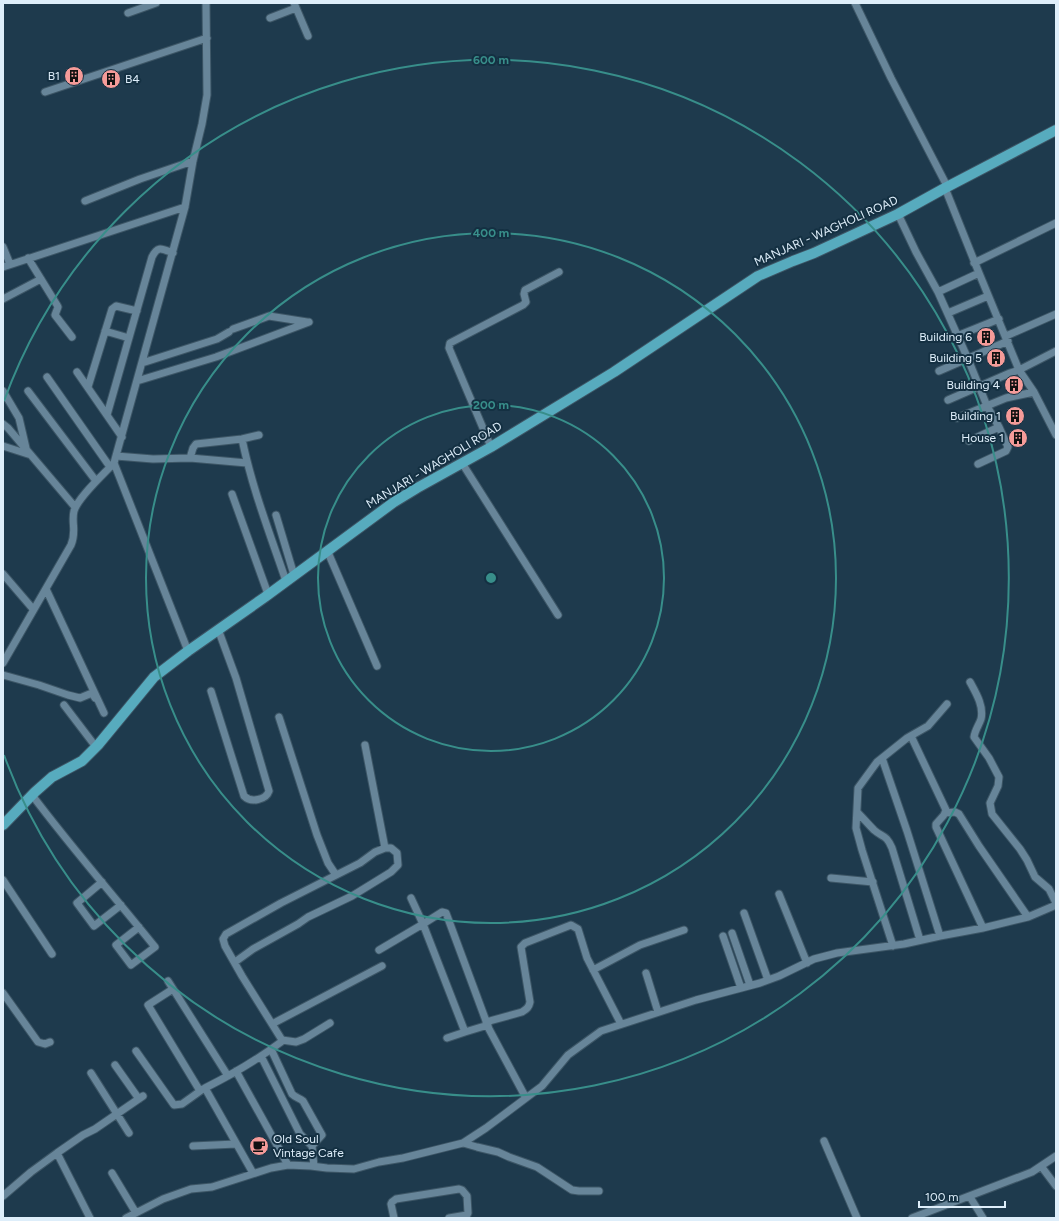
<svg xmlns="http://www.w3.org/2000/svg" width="1059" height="1221" font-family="Figtree,sans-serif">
<rect width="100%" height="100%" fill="#1e3a4d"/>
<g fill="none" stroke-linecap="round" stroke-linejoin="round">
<g stroke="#3d5666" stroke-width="9">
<path id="street" d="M294,3L308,36
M855,3L891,78L947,186
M128,13L156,3
M270,18L296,8
M45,92L207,38
M945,188L979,273L1019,370L1034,392L1056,435
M85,201L140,179L193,161
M898,214L916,252L938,292L968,359L987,406L999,427L1008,447L1006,451L978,464
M3,247L10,264
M28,258L57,305L58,307L55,315L72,337
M974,263L1056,223
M3,267L185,207
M938,292L979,273
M3,299L41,279
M948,313L988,296
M233,329L269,316L307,322
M105,331L129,338
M957,336L999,319
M1006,336L1056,314
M142,363L217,339L229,332
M939,371L1008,341
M77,372L122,437
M47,377L110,467
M137,381L216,357L309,322
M88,387L112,309L116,306L137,311
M3,391L19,418L26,448
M28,391L96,481
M948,400L1010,373L1019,370L1056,351
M107,415L152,257C158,245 162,249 173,253
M957,418L1006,398L1034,392
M3,424L8,428L75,507
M242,439C252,488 270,534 286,581
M969,441L999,427
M3,446L31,455
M491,447L449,348L450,343L523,305L526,302L524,294L525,290L559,272
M116,456L153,459L190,458L247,463
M190,458L193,448L196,444L242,439L259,435
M462,463L558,615
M232,494L268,594
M276,515L294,575
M327,550L377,666
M3,574L33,609
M46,589L104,713
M188,651L114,463L185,207L193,161L202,124L207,95L206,3
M3,663L71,545C77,531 71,523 74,511C78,497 104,474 114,463
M3,675L39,685L68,695L80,698L92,693L95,698
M970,682C976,693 984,706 981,719C979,725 975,730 974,737L989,758L999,777L998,786L990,803L992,814L1020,849L1027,860L1035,877L1049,889L1056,903
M211,691L244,796C251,803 266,800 269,791L236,678L218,629
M64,705L96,747
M279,717L317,835L328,863L336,875
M911,736L946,810L944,815L936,824V827L983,928
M365,745L385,848
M882,758L907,831L940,936
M32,795C71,847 114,896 155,947L131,965L116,945L139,927
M858,813C863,818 868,824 874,830C883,838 886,834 892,848L920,940
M945,813L955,812L959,814L979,846L1028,917
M831,878L873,882
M3,880L52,954
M102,882L77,903L94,926L121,905
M779,894L807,963
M411,898L423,924L442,912L446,913L489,1029L526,1098
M744,913L768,980
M732,933L750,985
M723,936L741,988
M893,946L862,850L856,828L858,788L877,762L907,738L928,726L947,704
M379,950L423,924L465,1032L488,1025
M235,962L253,949L298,924L308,917L352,896L391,872L398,865L397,853L391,848H385L375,852L360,863L281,903L226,934L223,939L225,946L242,976L282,1040L281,1042C257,1060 231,1075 205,1088L253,1173
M593,970L640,945L684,930
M646,973L658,1012
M168,981L228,1076
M173,989L148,1005L200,1091
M3,993L38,1042L45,1044L50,1042
M486,1022L522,1012C527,1009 529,1007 530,1002L521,947L525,943L571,925L578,929L587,958L621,1024
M272,1024L382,966
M447,1038L465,1032
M282,1040L296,1042L304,1039L330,1023
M271,1049L292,1094C296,1098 300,1098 303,1101L322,1135L312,1146
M136,1051L174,1105L182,1104L203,1089
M261,1056L300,1134L312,1146L314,1166
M115,1065L139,1099
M236,1071L288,1165
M91,1073L129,1133
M824,1141L857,1218
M463,1143L477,1147L498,1152L509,1157L537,1167L572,1190L579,1191H599
M193,1146L236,1144
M57,1153L90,1218
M1041,1166L1056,1186
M112,1173L136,1213
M3,1196L31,1172L57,1153L83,1135L95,1129L143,1096
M970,1197L983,1218
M126,1218L163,1199L191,1189L212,1187L271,1168L288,1165L311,1166L327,1168L354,1169L379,1162L403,1158L463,1143L486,1128L542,1086L568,1055L601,1031L696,1000L760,983L779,976L814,959L837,953L904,944L940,936L983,928L1028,917L1056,905
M394,1218L391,1204L392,1202L396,1199L459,1189L462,1190L467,1196L468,1213L467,1215L449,1218
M912,1218L1032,1172L1056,1156"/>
</g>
<g stroke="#3d5666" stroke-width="12">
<path id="primary" d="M3,825L35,792L52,777L82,761L98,745L154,677L188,651L265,597L394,502L417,488L491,447L614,372L758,276L793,261L814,253L898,214L945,188L1056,130"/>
</g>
<use href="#street" stroke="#678599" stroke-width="7"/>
<use href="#primary" stroke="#57abbe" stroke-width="10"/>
</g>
<g fill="none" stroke="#388e8a" stroke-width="2">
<circle cx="491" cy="578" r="173"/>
<circle cx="491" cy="578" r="345"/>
<path d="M4 401A518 518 0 1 1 4 755"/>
</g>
<defs>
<g id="building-disc" transform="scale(1)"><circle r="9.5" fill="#f59b99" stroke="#143042"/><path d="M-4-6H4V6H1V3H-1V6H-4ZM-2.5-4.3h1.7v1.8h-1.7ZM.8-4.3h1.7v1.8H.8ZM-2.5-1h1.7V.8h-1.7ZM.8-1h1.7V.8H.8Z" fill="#111"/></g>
<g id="cafe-disc" transform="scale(1)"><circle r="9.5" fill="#f59b99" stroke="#143042"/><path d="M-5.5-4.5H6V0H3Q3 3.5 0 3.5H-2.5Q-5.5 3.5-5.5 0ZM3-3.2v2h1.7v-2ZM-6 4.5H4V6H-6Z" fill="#111"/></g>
</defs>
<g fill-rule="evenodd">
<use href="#building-disc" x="74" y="76"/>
<use href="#building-disc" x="111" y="79"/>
<use href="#building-disc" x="986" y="337"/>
<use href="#building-disc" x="996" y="358"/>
<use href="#building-disc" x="1014" y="385"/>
<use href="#building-disc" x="1015" y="416"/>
<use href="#building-disc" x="1018" y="438"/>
<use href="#cafe-disc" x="259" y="1146"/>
</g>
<g text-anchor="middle" stroke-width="4" stroke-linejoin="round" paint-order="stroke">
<g font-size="12" fill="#deeefa" stroke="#143042" text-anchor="end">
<text x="60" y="80">B1</text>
<text x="125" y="83" text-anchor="start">B4</text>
<text x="972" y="341">Building 6</text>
<text x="982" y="362">Building 5</text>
<text x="1000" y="389">Building 4</text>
<text x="1001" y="420">Building 1</text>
<text x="1004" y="442">House 1</text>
<text x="273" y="1143" text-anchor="start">Old Soul<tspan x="273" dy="14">Vintage Cafe</tspan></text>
</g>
<g font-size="12" fill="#deeefa" stroke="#143042">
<text transform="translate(826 231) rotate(-24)" y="4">MANJARI - WAGHOLI ROAD</text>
<text transform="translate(434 465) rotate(-31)" y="4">MANJARI - WAGHOLI ROAD</text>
</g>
</g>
<circle cx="491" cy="578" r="6" fill="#388e8a" stroke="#143042" stroke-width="2"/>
<g font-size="12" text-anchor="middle" font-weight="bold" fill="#388e8a" stroke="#143042" stroke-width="4" stroke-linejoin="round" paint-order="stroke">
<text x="491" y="64">600 m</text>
<text x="491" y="237">400 m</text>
<text x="491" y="409">200 m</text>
</g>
<rect width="1059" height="1221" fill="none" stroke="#deeefa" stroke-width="8"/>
<path d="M919 1201v6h86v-6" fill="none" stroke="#deeefa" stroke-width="2"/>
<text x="925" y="1201" font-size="12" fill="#deeefa" stroke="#143042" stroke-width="3" paint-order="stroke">100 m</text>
</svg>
